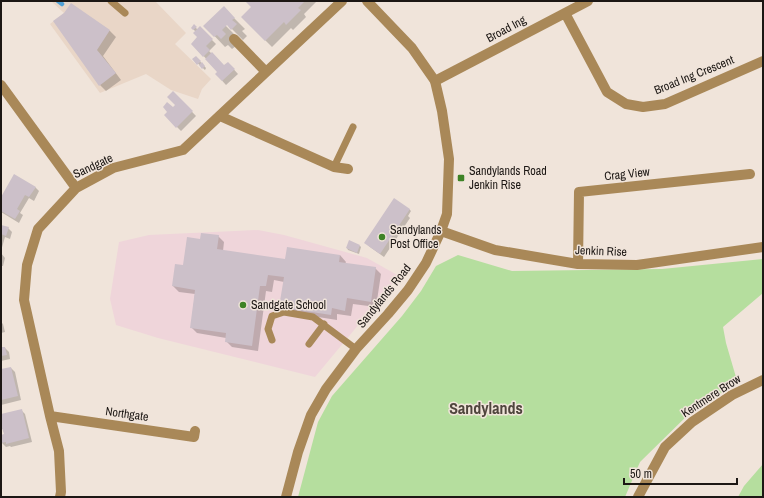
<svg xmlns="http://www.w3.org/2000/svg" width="764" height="498" font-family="'Archivo Narrow',sans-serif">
<rect width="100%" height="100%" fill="#f0e4da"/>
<path fill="#e9d6c7" d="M51,1H155L186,33L175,44L211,79L202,89L198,99L171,90L146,74L100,93L50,24L64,13Z"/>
<path fill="#efd5da" d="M258,230L284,235L367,258L399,276L315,377L158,338L116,325L110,299L119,242L149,235Z"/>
<path fill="#b5de9e" d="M458,255L512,271L662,269L763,259V293L723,327L726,343L738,384L696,407L640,462L625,497H298L318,422L332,396L402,316L421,291L436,266Z
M763,464V497H738L744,486Z"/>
<path fill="#0003" d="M246,1H317L304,14L306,17L293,30L291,28L272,47L242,17L252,7Z
M71,5L110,31L116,37L103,56L121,80L106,91L100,85L55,21L65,14Z
M224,8L245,29L242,31L247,36L243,40L228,25H225L237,37L236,46L232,49L228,45L225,47L205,26Z
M194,26L198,30L200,28L216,44L209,51L224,66L228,63L238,74L226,85L216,74L219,72L192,44L199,37L196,32L192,28Z
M196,57L206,68L205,70L193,59Z
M173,92L196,116L181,131L165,115L177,105Z
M35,187L39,191L34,201L29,198L20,213L23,215L19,223L1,212V198Z
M409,209L411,211L408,216L410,218L384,257L370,247L366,243Z
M1,220L2,222L1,226L8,228L12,232L10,239L5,237L1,251Z
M218,236L224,242L223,251L286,260L340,255L346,262L345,264L375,268L381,274L376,307L353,304L351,316L337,314V320L286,312L280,306L284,282L274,280L272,292L266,291L258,351L232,347L226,341V338L197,333L191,327L195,294L179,292L173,286L183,266L201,240Z
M360,246L361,247L359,254L348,250L347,248Z
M1,253L5,258L3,266H1Z
M1,276L2,277V286L1,285Z
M1,322L3,324L5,332L1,333Z
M1,344L2,348H5L9,352L10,359L1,361Z
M11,368L15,372L21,400L1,405V370Z
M21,410L25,414L32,442L11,447L10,446L6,447L2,443L1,440V436L5,435L3,429H1V415Z"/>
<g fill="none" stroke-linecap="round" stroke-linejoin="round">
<path stroke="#50a0d4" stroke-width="4.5" d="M58,1L62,4"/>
</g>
<path fill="#ccc0c9" d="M245,1H305L298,8L301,10L286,25L284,22L265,41L241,17L251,7Z
M71,3L110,30L97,50L116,73L99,86L53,21L64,13Z
M224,6L235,18L232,20L237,24L231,30L227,25L222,30L226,34L221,39L217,35L214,37L203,26Z
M194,24L197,27L193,30L191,28Z
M200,26L213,39L206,46L210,50L203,57L191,44L197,37L193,33Z
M212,52L224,65L228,62L235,69L222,81L215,74L217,72L205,59Z
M196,56L201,61L197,65L192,59Z
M202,62L205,66L202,69L199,65Z
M173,91L193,111L176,128L164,115L167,112L163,107L167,102L173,107L175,105L167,97Z
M14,174L36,187L29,197L25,195L17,209L20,211L15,219L1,211V197Z
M394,198L410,209L380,254L364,243Z
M1,225L9,227L6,236L1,234Z
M201,233L219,235L217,249L285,259L287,247L340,255L339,262L376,267L371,302L347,298L345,311L332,308L331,315L279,307L284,277L268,275L266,286H260L252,346L225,342L226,333L190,328L195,290L172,286L175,264L183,265L187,237L200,239Z
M349,240L360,245L357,253L346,248Z
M1,347H5L7,355L1,356Z
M11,367L18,396L1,400V369Z
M22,409L29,438L6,444V442L1,443V435L4,434L1,425V414Z"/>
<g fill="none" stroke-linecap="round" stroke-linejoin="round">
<path stroke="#a98858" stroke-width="7" d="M111,1L125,13
M334,167L353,127
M272,340L268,329L272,316L284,312L313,317L356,349
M309,344L324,324"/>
<path stroke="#a98858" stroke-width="10" d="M565,13L607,92L626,104L643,107L665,104L763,61
M234,39L266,72
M435,81L588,1
M1,85L76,188
M220,116L278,142L334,167L348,169
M441,231L495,250L578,264L637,265L763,247
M578,264L579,192L750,174
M50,416L194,437L195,431
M60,497L61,492L59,451L50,416L24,300L27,265L38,229L76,188L113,168L183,150L342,1
M638,497L665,447L692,422L732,395L763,380"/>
<path stroke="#a98858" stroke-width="10" d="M286,497L298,452L311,415L326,389L356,349L388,314L408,290L426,263L441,231L447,214L449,159L442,111L435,81L412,48L367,1"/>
</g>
<g fill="#3e8326" stroke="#f0e4da" stroke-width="1.5">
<rect x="457" y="174" width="8" height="8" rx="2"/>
<circle cx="382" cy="237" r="4"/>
<circle cx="243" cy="305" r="4"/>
</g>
<g text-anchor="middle" stroke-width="3" stroke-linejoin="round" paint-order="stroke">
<g font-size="12" fill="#1c1714" stroke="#f0e4da">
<text transform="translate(506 29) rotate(-28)" y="4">Broad Ing</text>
<text transform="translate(694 75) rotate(-22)" y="4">Broad Ing Crescent</text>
<text transform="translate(93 166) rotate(-25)" y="4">Sandgate</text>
<text transform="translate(627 174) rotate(-6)" y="4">Crag View</text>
<text transform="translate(601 251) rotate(2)" y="4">Jenkin Rise</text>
<text transform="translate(384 296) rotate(-51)" y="4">Sandylands Road</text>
<text transform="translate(711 396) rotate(-33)" y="4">Kentmere Brow</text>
<text transform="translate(127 414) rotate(8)" y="4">Northgate</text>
</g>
<g font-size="12" fill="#1c1714" stroke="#f0e4da" text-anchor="start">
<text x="469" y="175">Sandylands Road<tspan x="469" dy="14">Jenkin Rise</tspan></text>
<text x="390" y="234">Sandylands<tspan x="390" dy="14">Post Office</tspan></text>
<text x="251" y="309">Sandgate School</text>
</g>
<g font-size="16" font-weight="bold" fill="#4f453d" stroke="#f0e4da">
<text x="486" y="414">Sandylands</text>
</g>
</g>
<rect width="764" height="498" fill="none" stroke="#1c1714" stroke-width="4"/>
<path d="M624 478v6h113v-6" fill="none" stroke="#1c1714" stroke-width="2"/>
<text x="630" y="478" font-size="12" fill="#1c1714" stroke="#f0e4da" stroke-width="3" paint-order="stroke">50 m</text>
</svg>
